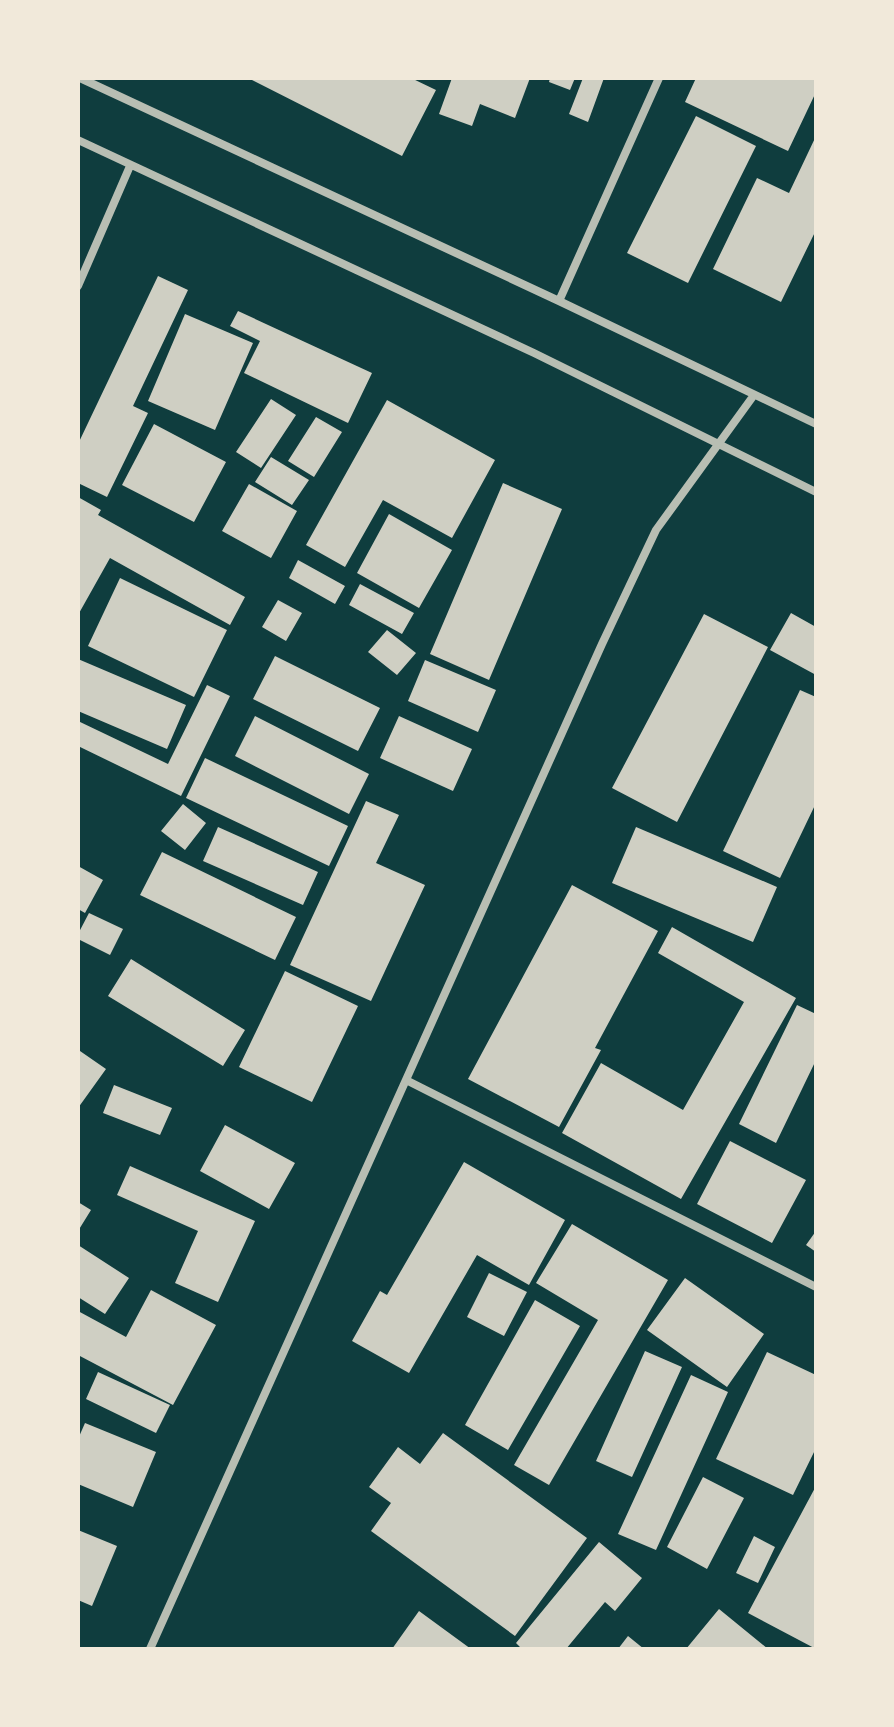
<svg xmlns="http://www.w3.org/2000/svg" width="894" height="1727" font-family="Rubik,sans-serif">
<rect width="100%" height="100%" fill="#0f3d3e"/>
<path fill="#cfcfc3" d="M248,78H411L436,90L402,156Z
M452,78H530L515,118L480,104L472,126L439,114Z
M550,78H575L570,90L549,82Z
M583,78H604L588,122L569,114Z
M696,78H816V92L788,151L685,102Z
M696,116L756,146L688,283L627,253Z
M816,136V230L781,302L713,269L757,178L789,193Z
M158,276L188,290L133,406L148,413L107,497L78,483V444Z
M238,311L372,373L348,423L244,373L260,341L230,326Z
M185,314L253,343L215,430L148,401Z
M271,399L296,415L261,468L236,452Z
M387,400L495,460L452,538L383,500L345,567L306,545Z
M316,417L342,432L314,477L288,461Z
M154,424L226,462L194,522L122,485Z
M271,457L309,480L292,505L255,482Z
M503,483L562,509L489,680L430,654Z
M249,484L297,511L271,558L222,531Z
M78,497L101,510L98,515L245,597L230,625L110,558L78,615Z
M389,514L452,550L419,608L357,573Z
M298,560L345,586L335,604L289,578Z
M120,578L227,630L194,697L88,646Z
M360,584L414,613L402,634L349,605Z
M278,600L302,613L286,641L262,627Z
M791,613L816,627V675L770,650Z
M704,614L768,647L677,822L612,788Z
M387,630L416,653L397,675L368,652Z
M275,656L380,708L358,751L253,699Z
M78,659L186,705L167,749L78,711Z
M425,660L496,690L478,732L408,701Z
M207,685L230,696L181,796L78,746V721L168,764Z
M800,690L816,697V803L780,878L723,851Z
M255,716L369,774L349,814L235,756Z
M399,716L472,749L453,791L380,758Z
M205,758L348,826L329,866L186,798Z
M366,801L399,815L376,863L425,885L371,1001L290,965Z
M183,804L206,823L185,850L161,831Z
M218,827L318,872L303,905L203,861Z
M636,827L777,887L753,942L612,883Z
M162,852L296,917L275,960L140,895Z
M78,866L103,880L85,913L78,909Z
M572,885L658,931L595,1048L601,1050L559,1127L468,1079Z
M89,913L123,929L110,955L78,939V934Z
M672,927L796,998L681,1199L562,1133L601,1063L683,1110L744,1002L658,953Z
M131,959L245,1030L223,1066L108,996Z
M285,971L358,1006L312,1102L239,1067Z
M797,1005L816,1014V1060L776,1143L739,1124Z
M80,1051L106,1069L78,1108V1054Z
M114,1085L172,1108L160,1135L103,1113Z
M225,1125L295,1163L269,1209L200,1171Z
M730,1141L806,1180L772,1243L697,1204Z
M464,1162L565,1220L529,1285L477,1255L409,1373L352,1341L380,1291L387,1295Z
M130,1166L255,1221L218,1302L175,1283L198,1231L117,1195Z
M78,1202L91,1210L78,1231Z
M572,1224L668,1280L549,1485L514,1465L598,1320L536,1283Z
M816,1231V1252L806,1245Z
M78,1245L129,1278L105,1314L78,1297Z
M489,1273L527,1292L504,1336L467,1317Z
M685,1278L764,1334L727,1387L647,1330Z
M151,1290L216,1325L173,1405L78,1355V1311L126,1337Z
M535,1300L580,1326L508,1450L465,1425Z
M645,1351L682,1367L632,1477L596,1461Z
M767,1352L816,1375V1448L793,1495L716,1459Z
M98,1372L170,1405L156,1433L86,1399Z
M691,1375L728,1392L656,1550L618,1534Z
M85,1423L156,1452L133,1507L78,1484V1439Z
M443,1433L587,1538L515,1636L371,1531L391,1503L369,1487L398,1447L420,1464Z
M703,1477L744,1498L707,1569L667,1547Z
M816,1486V1649L748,1613Z
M78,1530L117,1546L92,1606L78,1600Z
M754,1536L775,1547L758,1583L736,1573Z
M599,1542L642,1578L615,1611L605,1602L566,1649H522L516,1643Z
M719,1609L768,1649H686Z
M419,1611L471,1649H392Z
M628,1636L644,1649H618Z"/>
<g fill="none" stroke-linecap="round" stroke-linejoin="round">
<path stroke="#b8beb3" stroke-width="8" d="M80,78L559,301L816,424
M78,140L534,353L816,492
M78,286L130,166
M559,301L659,78
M406,1080L816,1287
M150,1649L602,644L656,530L754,395"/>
</g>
<rect width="894" height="1727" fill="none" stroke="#f1e9da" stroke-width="160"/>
</svg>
